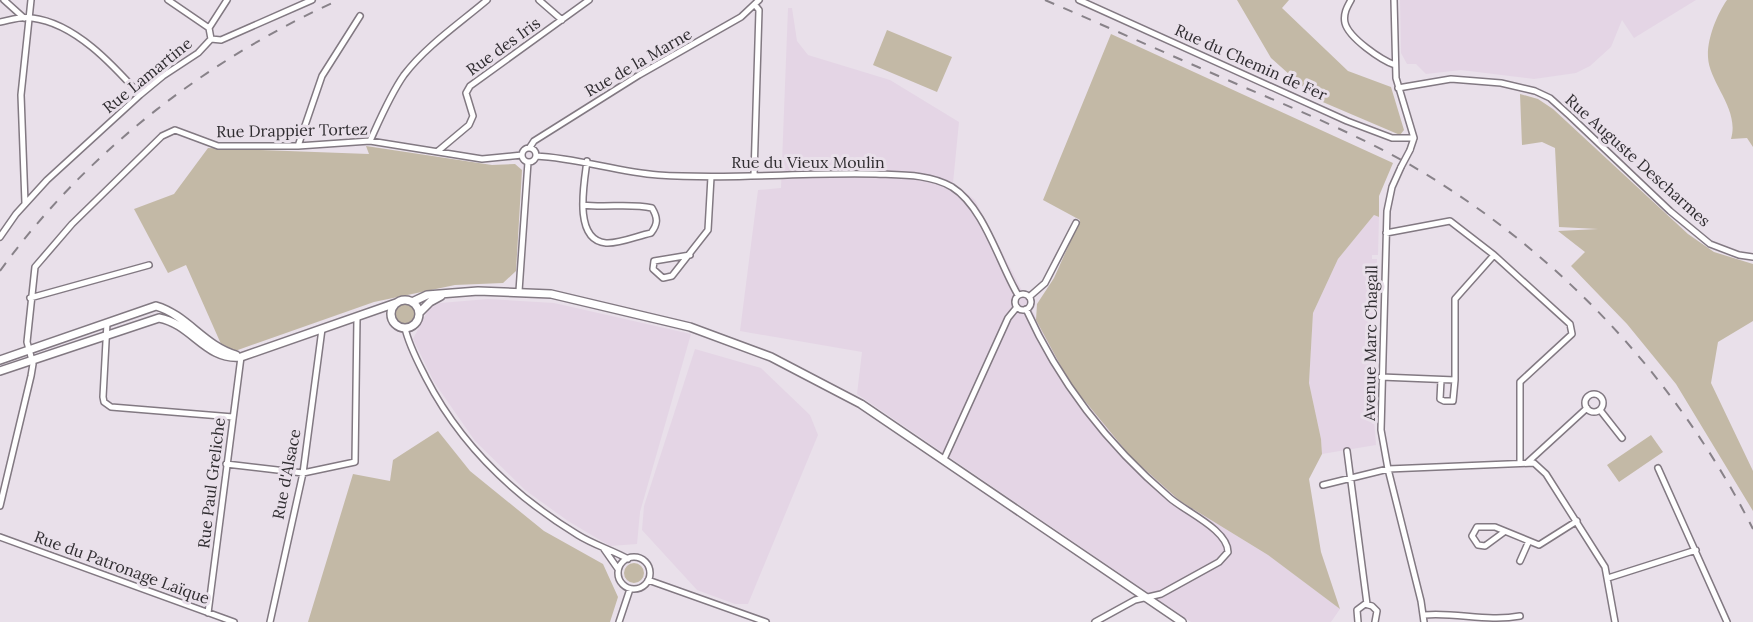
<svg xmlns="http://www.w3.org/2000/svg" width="1753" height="622" font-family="Lora,serif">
<rect width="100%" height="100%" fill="#e9e0ea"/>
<path fill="#e4d5e5" d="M1400,0H1696L1634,38L1622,20L1611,47L1590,66L1576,73L1534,79L1461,70L1426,74L1416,64H1407L1401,53Z
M788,8H792L797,41L808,55L890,80L959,122L953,183L975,200L1070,383L1131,457L1180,501L1268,555L1340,609L1331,622H1191L857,394L862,352L740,331L758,190L781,188Z
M1374,215L1379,217L1378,255H1372V259H1377L1373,408L1376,445L1322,454L1321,439L1309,383L1313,313L1338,259Z
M488,299L554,303L691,334L640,512L637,544L610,546L568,521L525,490L475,441L434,382L413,339L429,308L440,303Z
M695,349L761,368L810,415L818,435L748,604H735L697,590L642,530L644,506Z"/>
<path fill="#c3b9a6" d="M1237,0H1289L1282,8L1348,71L1391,87L1404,130L1400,135L1318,100L1271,58Z
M1727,0H1753V147L1747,138L1731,139C1740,109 1709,83 1708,57C1707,39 1717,14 1727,0Z
M887,30L952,57L937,92L873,65Z
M1111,34L1393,163L1379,196V217L1374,215L1338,259L1313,313L1309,383L1321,439L1322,454L1309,479L1321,552L1340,609L1268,555L1180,501L1131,457L1070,383L1036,320L1037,304L1054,278L1080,220L1043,200Z
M1520,94L1538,99L1553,109L1688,234L1714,252L1753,264V321L1718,342L1711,383L1753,471V511L1676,384L1627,324L1571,266L1585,252L1558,231L1598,229L1559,227L1555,148L1542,142L1522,145Z
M366,146L492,165L515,164L522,170L516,271L503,283L455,285L374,302L235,351L221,344L186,265L168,273L134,209L174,194L208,148L369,154Z
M395 314a10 10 0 1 1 20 0a10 10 0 1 1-20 0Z
M438,431L470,471L544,531L603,564L618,597L610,622H308L353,474L390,481L393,460Z
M1651,435L1663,452L1619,482L1607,465Z
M624 573a10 10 0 1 1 20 0a10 10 0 1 1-20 0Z"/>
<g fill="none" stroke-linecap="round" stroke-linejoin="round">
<g stroke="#827982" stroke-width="8">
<path id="minor" d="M4,0L24,18
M168,0L209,28
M539,0L562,20
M1079,0L1347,121L1392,138H1414
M1351,0C1347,7 1343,14 1345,23C1349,38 1381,60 1395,65
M1394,0L1396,78L1414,138L1410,150
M0,22C11,20 21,16 32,18C75,23 113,65 140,95
M211,39L209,28L227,0
M1398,88L1451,79L1501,83L1535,91L1550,98L1570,116L1670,211L1710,244L1739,255L1753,257
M370,141C380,119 390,95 404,75C426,46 460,23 487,0
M298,146L322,76L360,16
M530,147L534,141L639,75L741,17L759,0
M522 155a7 7 0 1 1 14 0a7 7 0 1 1-14 0Z
M438,151L469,125L473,116L466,93L470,86L589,0
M536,156C578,158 617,172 658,175C731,180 804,172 876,174C901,175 930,174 952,187C984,207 999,263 1018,295
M1401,167L1392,187L1387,211L1381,430L1388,469L1421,601L1424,622
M754,175L759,10L755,5
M25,203L21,95L31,0
M583,205C606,208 630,203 652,208C658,218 658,224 651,233C637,236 619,244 606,243C573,240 584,184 587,161
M1386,233L1450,221L1494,255L1570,324L1572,334L1520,382V463
M0,237L16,214L47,180L140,95L163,76L198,53L211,39L221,40L312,0
M690,255L654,261L653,269L663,278L672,276L708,230L711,177
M519,291L528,162
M1015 302a8 8 0 1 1 16 0a8 8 0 1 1-16 0Z
M1029,297L1045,283L1076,223
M30,298L149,265
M1026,309C1059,382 1109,446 1170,498C1186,512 1228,530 1228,552L1219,562L1161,594L1135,600L1095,622
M107,323L103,397L104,402L111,407L233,417
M405,328C409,346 418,362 426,378C461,446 514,496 578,535C594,545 612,550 628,559
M1381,377L1455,380V299L1494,255
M1441,380L1440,399L1444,401H1453L1455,380
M1585 403a9 9 0 1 1 18 0a9 9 0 1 1-18 0Z
M1600,410L1622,438
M1347,451L1367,604
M944,459L1008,318L1017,307
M1528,462L1587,408
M226,464L303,473L355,462L357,318
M1658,468L1727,622
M1323,485L1388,469L1534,463L1546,474L1605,567L1615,622
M0,506L31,376L33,364L27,342L35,267L72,224L162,136L175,130L218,146H298L370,141L482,159L522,155
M1504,532L1485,546L1478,545L1472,536L1477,527H1495L1539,545L1577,521
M0,537L234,622
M604,549L618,569
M618 573a16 16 0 1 1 32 0a16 16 0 1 1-32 0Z
M1520,561L1528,543
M1608,578L1696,550
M648,580L766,622
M208,613L241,357
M1424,615C1456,612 1487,622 1520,616
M270,622L303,473L322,329
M619,622L630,589
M1358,622L1357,610L1365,604L1372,606L1377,611L1375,622"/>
</g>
<g stroke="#827982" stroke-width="10">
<path id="tertiary" d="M391 314a14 14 0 1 1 28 0a14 14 0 1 1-28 0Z
M412,302L427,295L478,291L551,294L690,327L771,357L861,404L1182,622
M419,313L430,302L441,296
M0,360L156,306C187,315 204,346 236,355
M0,371L159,318C192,324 206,361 241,357L396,303"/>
</g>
<use href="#minor" stroke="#fff" stroke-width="5"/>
<use href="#tertiary" stroke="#fff" stroke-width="7"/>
<path stroke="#888289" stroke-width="2" stroke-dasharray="10 10" stroke-linecap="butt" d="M1045,0C1112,29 1179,59 1246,88C1300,111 1355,134 1407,163C1556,249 1675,375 1753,529
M0,271C85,153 207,59 339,0"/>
<g stroke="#827982" stroke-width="8" stroke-linecap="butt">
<path id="minor-bridge" d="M1401,167L1410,150"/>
</g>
<use href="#minor-bridge" stroke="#fff" stroke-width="5"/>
</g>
<g text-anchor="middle" stroke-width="6" stroke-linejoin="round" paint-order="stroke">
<g font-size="16" fill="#302d31" stroke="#e9e0ea">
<text transform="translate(503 46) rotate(-36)" y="6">Rue des Iris</text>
<text transform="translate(638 62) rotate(-30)" y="6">Rue de la Marne</text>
<text transform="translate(1251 62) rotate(24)" y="6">Rue du Chemin de Fer</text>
<text transform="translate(147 75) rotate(-39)" y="6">Rue Lamartine</text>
<text transform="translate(292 130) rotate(-1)" y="6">Rue Drappier Tortez</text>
<text transform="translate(1638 160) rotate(42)" y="6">Rue Auguste Descharmes</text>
<text x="808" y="168">Rue du Vieux Moulin</text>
<text transform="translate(1370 343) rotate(-89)" y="6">Avenue Marc Chagall</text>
<text transform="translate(286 474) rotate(-79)" y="6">Rue d'Alsace</text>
<text transform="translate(211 483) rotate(-83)" y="6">Rue Paul Greliche</text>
<text transform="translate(122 567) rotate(20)" y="6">Rue du Patronage Laïque</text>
</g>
</g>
</svg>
